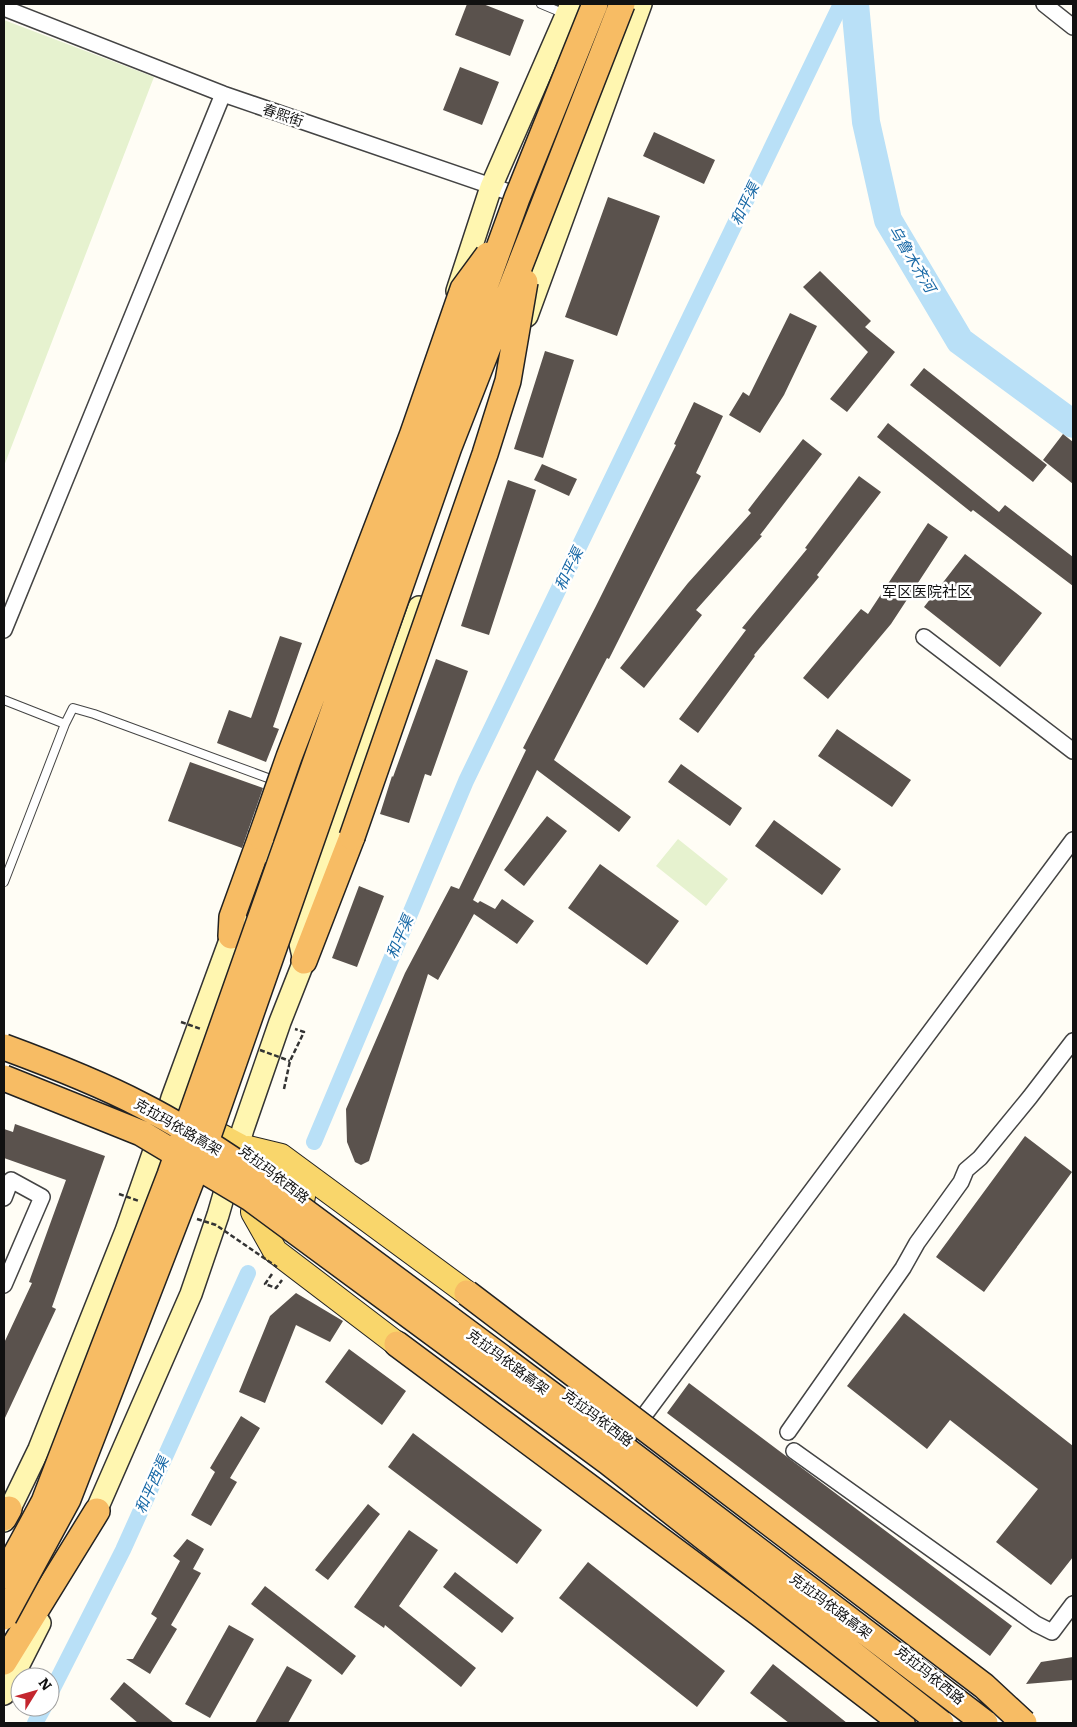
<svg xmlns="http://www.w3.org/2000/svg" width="1077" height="1727" font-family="Literata,'Noto Sans SC',serif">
<rect width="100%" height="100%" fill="#fffdf5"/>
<path fill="#e6f2cf" d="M4,20L154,77L4,466Z
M678,839L728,879L706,906L656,866Z"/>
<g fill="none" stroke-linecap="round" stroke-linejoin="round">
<path stroke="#b9e0f7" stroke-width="16" d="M314,1142L466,781L841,4
M50,1694L123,1550L248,1273
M35,1723L44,1707"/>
<path stroke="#b9e0f7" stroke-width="28" d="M855,4L866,122L888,220L960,341L1073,424"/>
</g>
<path fill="#5a524d" d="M467,4H483L524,20L510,56L455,35Z
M460,67L499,82L482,125L443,110Z
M654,132L715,160L704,184L643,156Z
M608,197L660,216L617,336L565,317Z
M820,271L871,321L865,327L895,352L847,412L830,399L868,352L803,287Z
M790,313L817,326L784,395L760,433L729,415L743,392L749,396Z
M545,351L574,360L543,458L514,449Z
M924,368L1047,465L1033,482L910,385Z
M694,402L723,416L696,473L701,476L609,659L607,658L554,760L631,817L619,832L537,770L473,900L478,903L480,901L495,909L502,899L534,921L517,944L474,914L438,980L428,974L369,1161L361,1165L355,1162L347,1142L346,1109L405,973L451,886L459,889L526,750L523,748L596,606L676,445L674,444Z
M888,423L999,512L1005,505L1073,557V586L973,510L971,512L877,437Z
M1063,434L1073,442V484L1043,460Z
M803,439L822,454L760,535L762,536L696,610L702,615L644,688L620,668L688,583L751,513L748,510Z
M542,464L577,479L569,496L534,480Z
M859,476L881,492L817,575L819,577L754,655L755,656L698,733L679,719L746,630L742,628L807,549L805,548Z
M508,480L536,490L489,635L461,626Z
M928,523L948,537L891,624L828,699L803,678L861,609L868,614Z
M965,554L1042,613L1000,667L924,607Z
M280,636L302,643L273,727L279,729L266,762L217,743L229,710L251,718Z
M436,659L468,671L431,776L425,774L409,823L380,814L392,776L393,777Z
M837,729L911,780L892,807L818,756Z
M190,762L263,788L242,848L168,821Z
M681,764L742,808L730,826L668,782Z
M547,816L567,831L524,886L504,870Z
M774,820L841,869L822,895L755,846Z
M600,864L679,921L647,965L568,908Z
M359,886L384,896L357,967L332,958Z
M15,1124L105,1156L52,1307L56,1309L4,1420V1343L32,1283L29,1282L66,1180L4,1158V1129L13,1132Z
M1025,1136L1072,1172L984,1292L936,1257Z
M296,1293L343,1321L330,1342L296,1325L265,1403L239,1392L270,1316Z
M904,1313L1073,1446V1557L1051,1585L996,1542L1038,1489L950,1420L927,1449L847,1386Z
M349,1349L406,1391L382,1425L325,1382Z
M689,1383L1012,1626L990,1656L667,1413Z
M241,1416L260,1428L230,1478L237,1482L211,1526L191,1515L215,1472L210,1468Z
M413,1433L542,1530L517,1564L388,1467Z
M368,1504L380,1514L328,1580L315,1570Z
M409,1530L438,1550L399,1606L476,1668L461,1687L385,1625L384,1628L354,1607Z
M187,1539L204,1549L193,1569L201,1573L171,1625L177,1629L150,1674L126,1659H133L157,1618L151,1614L180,1561L173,1556Z
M588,1562L725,1671L697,1707L559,1598Z
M455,1572L514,1618L502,1633L443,1587Z
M265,1586L356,1656L342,1675L251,1604Z
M229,1625L254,1639L210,1718L185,1704Z
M1073,1657V1680L1026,1684L1041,1662Z
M773,1664L847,1723H789L750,1693Z
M287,1666L312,1680L288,1723H255Z
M124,1682L174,1723H138L110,1699Z"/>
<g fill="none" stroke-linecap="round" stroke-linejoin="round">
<g stroke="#444" stroke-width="10">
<path id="service" d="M541,4L565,14
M4,700L65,724L73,708L94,714L276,781
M4,882L65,724"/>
</g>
<g stroke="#444" stroke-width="18">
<path id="minor" d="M1044,4L1073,27
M4,8L223,94L526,198
M4,630L223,94
M924,637L1073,751
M4,1198L11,1180L42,1197L4,1285
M788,1432L903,1268L917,1243L961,1182L966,1170L980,1158L1030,1097L1073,1041
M794,1451L1036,1624L1052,1632L1073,1604
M617,1452L1073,840"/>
</g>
<g stroke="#333" stroke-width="24">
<path id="secondary" d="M457,291L491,187L571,4
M527,316L641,4
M267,852L295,788L324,698
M4,1521L39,1449L126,1231L169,1108L172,1098L237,921
M90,1525L191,1294L218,1215L243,1129L280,1022L304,961L299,939L419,607
M4,1694L40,1623"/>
</g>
<g stroke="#222" stroke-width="26">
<path id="primary" d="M193,1121L238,1145L257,1158L303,1197
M248,1148L281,1156L467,1293
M253,1212L275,1251L397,1344"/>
</g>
<g stroke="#222" stroke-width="28">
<path id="trunk" d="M231,936L232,917L261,837
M304,961L352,837
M397,1344L760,1614L902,1723
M4,1518L9,1509
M4,1662L97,1511"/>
</g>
<path stroke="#333" stroke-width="2.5" stroke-dasharray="5 2.5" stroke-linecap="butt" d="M284,1089L290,1061L304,1032L295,1029
M272,1274L265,1284L276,1288L282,1280"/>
<use href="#service" stroke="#fff" stroke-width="8"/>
<use href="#minor" stroke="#fff" stroke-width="15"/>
<use href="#secondary" stroke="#fff6b0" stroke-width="21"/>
<use href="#primary" stroke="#f9d66b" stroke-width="24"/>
<use href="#trunk" stroke="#f7bc64" stroke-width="25"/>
<g stroke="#222" stroke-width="28" stroke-linecap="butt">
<path id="trunk-bridge" d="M261,837L289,757L412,436L463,289L488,255
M352,837L485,454L508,381L525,282
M4,1047C50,1064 97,1082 141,1105C183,1126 222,1152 261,1179L621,1446L985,1723
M4,1078L141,1133L250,1198L608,1462L941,1723
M467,1293L984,1686L1024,1723
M4,1576L44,1502L170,1175L426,449L517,198L595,4
M4,1617L68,1499L205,1145L449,447L622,4"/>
</g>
<path stroke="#333" stroke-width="2.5" stroke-dasharray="5 2.5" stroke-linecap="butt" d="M181,1022L201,1029
M260,1050L290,1061
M119,1194L139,1201
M197,1219L216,1225L277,1267"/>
<use href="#trunk-bridge" stroke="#f7bc64" stroke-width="25"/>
</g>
<g text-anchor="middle" stroke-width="5" stroke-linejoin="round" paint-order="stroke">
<g font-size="14" fill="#111" stroke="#fff">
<text transform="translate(283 115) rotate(19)" y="5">春熙街</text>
<text transform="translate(178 1127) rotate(30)" y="5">克拉玛依路高架</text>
<text transform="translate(274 1174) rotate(38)" y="5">克拉玛依西路</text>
<text transform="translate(508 1362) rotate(37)" y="5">克拉玛依路高架</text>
<text transform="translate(598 1418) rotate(37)" y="5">克拉玛依西路</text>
<text transform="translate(831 1606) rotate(37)" y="5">克拉玛依路高架</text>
<text transform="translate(930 1675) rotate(39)" y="5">克拉玛依西路</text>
</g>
<g font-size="15" font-style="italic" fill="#1768a6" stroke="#fff">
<text transform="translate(745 204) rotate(-64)" y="5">和平渠</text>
<text transform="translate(912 259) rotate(59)" y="5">乌鲁木齐河</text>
<text transform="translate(569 569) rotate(-64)" y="5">和平渠</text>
<text transform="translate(400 937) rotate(-67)" y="5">和平渠</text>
<text transform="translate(152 1485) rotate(-66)" y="5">和平西渠</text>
</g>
<g font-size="15" fill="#111" stroke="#fff">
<text x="927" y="597">军区医院社区</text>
</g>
</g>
<rect width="1077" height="1727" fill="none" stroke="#111111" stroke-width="10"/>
<g transform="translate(35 1692) rotate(53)"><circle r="24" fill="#ffffff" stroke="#a0a0a0"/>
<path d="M0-4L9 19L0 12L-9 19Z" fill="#c4262e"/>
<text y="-8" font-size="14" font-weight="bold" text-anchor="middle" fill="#111111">N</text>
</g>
</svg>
